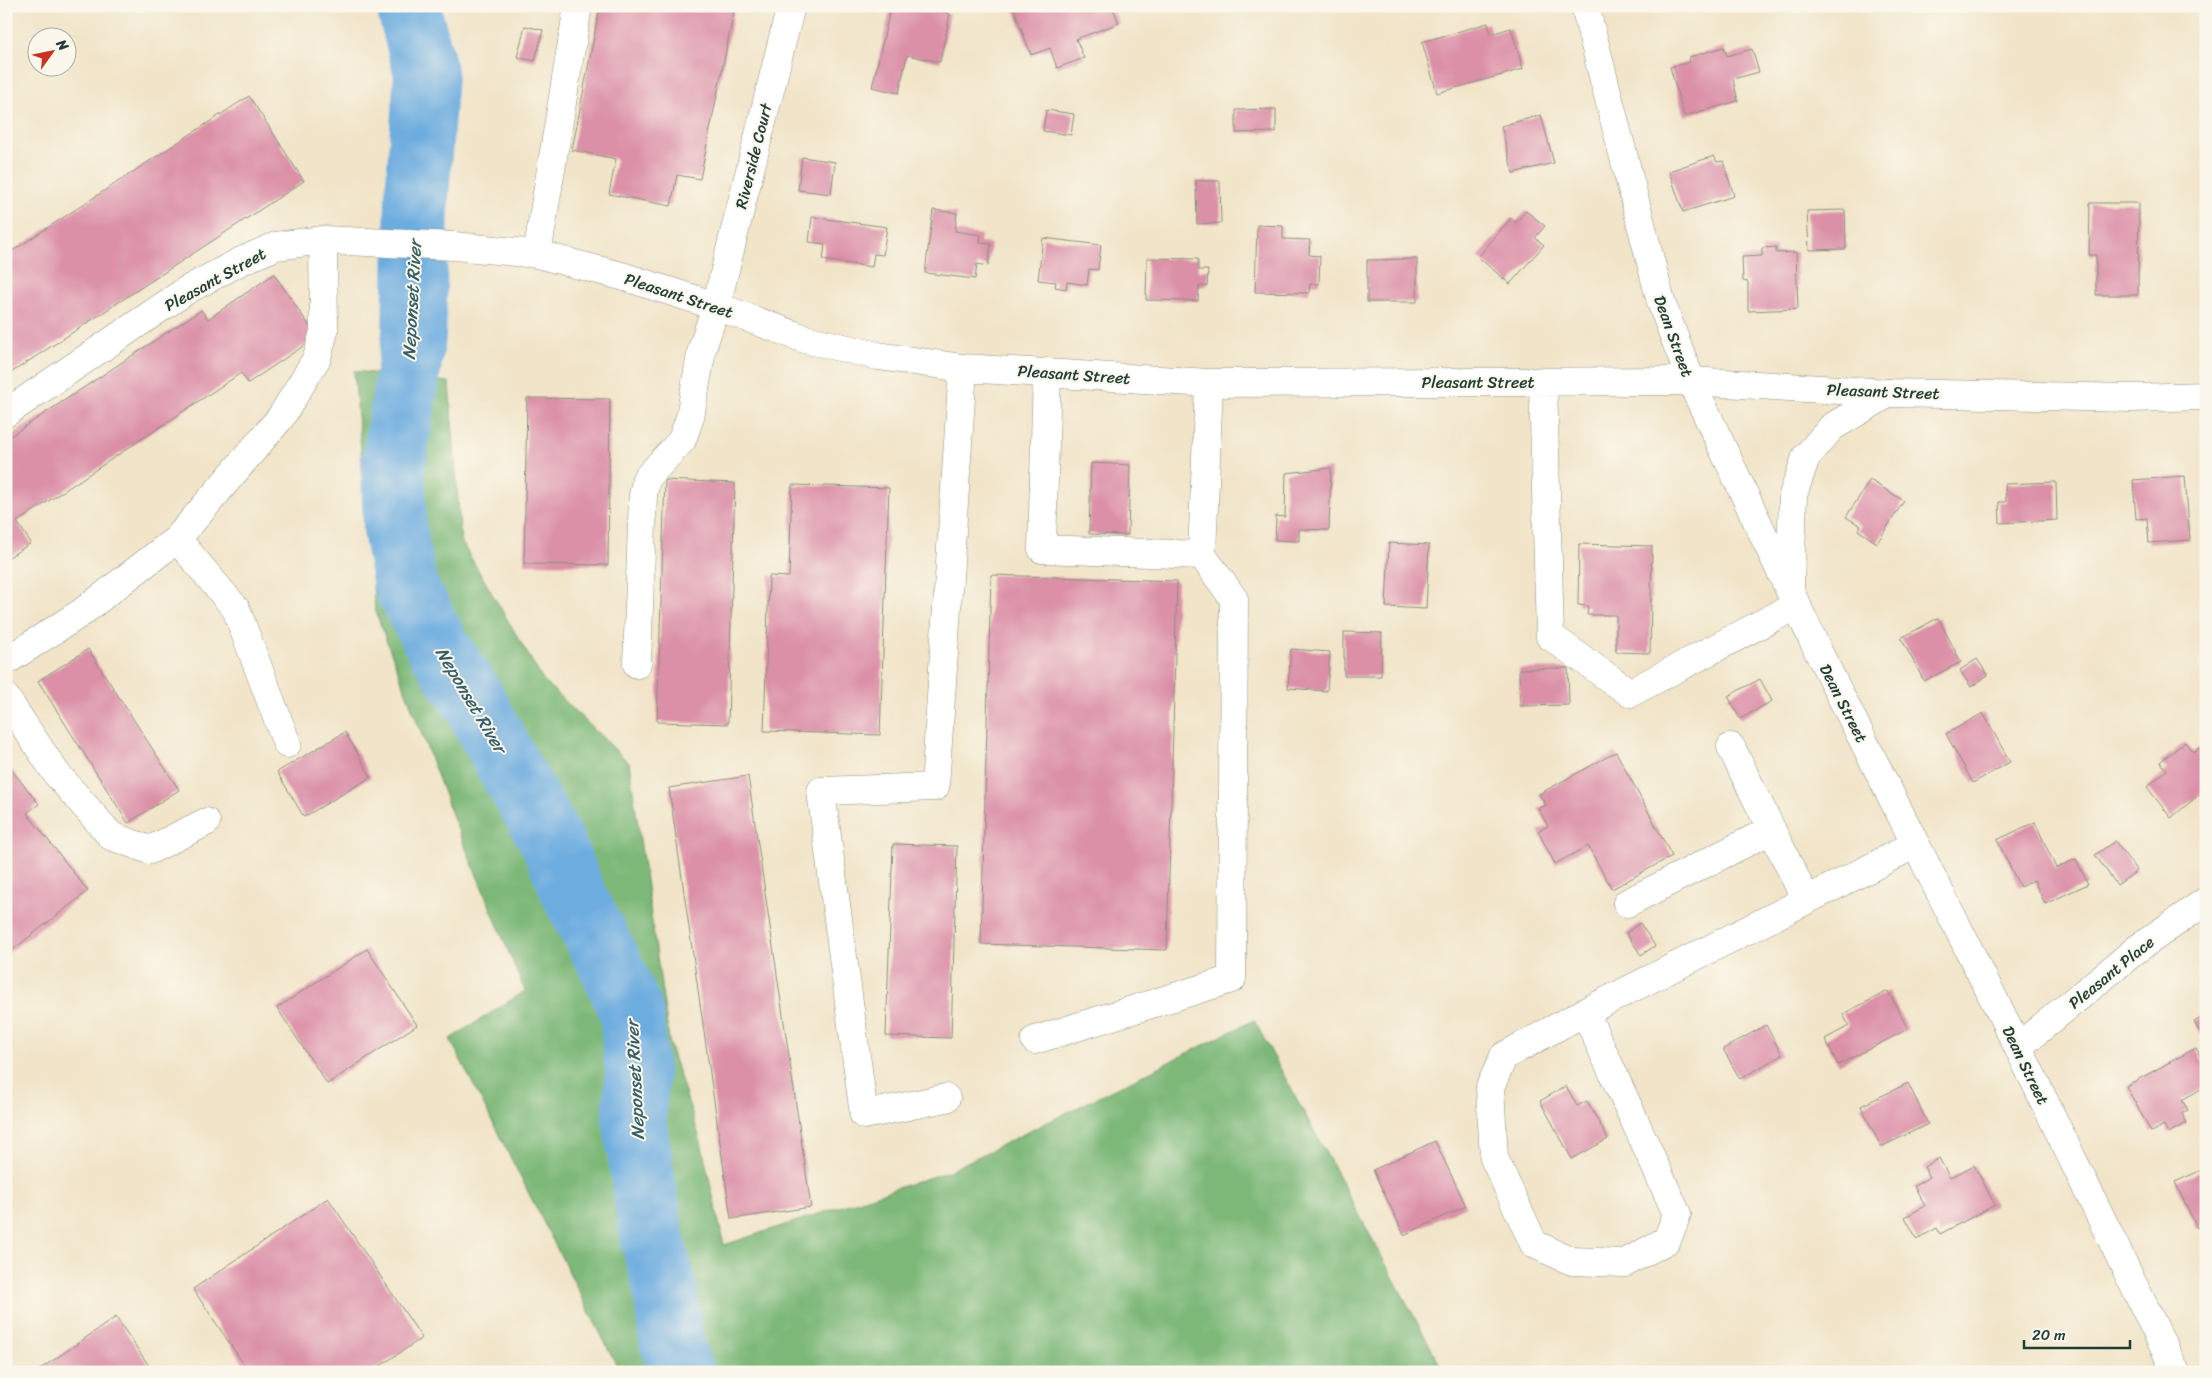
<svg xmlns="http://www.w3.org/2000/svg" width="2212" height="1378" font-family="Sriracha,sans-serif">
<rect width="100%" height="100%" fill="#fbf7ec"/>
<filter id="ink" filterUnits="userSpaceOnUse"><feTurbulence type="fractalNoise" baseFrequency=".02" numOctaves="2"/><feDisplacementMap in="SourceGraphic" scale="10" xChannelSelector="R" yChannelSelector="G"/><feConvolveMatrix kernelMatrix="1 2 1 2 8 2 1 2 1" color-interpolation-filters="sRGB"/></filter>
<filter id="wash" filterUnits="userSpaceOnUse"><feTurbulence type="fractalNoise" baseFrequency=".0096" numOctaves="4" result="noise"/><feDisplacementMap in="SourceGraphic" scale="20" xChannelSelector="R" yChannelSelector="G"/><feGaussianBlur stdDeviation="1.12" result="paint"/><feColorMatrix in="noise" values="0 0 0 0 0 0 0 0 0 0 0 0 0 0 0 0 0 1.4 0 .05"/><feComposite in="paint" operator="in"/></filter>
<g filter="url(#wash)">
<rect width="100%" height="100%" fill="#f1e4c8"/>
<path fill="#7db878" stroke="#4e7a56" d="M354,371L449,382L461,541L543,680L629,763L670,1046L701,1142L724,1245L949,1171L1254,1020L1444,1372H620L450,1039L525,991L456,825L375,610Z"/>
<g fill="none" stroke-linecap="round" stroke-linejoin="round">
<path stroke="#6cacdf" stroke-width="64" d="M408,6L426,73L417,196L414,337L393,465L395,530L405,584L438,647L475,703L511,771L552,841L577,901L609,962L631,1011L637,1072L634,1117L652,1238L665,1287L671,1340L682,1372"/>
</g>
<g id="blocks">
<path fill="#db90a8" d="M600,6H735L700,179L677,175L671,206L609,194L616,159L572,150Z
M891,6H917L950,14L940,62L907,55L899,93L872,87Z
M1022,6H1112L1119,23L1076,39L1084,58L1057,68L1050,48L1031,55L1014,9Z
M1488,23L1491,34L1511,28L1523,69L1437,93L1422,42Z
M525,26L543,30L535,61L517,57Z
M1724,47L1727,56L1752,49L1759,72L1733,79L1738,101L1684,116L1670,67L1690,62L1689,57Z
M249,96L304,181L6,376V255Z
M1276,109V132L1236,133V110Z
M1046,110L1074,114L1071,135L1043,131Z
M1541,115L1554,163L1513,173L1501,126Z
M1714,156L1717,162L1723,161L1734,196L1683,212L1669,171Z
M802,157L835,162L831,194L798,190Z
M1196,181H1220L1221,223L1197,224Z
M2090,203H2139L2138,295H2096V255H2089Z
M933,210L957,213L955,231L981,235L980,243L991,244L988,266L977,264L975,279L925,273Z
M1845,210L1846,249L1809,250L1807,211Z
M1526,211L1545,226L1535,238L1544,245L1510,284L1478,257L1511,218L1516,222Z
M812,217L887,227L883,255L874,254L872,267L823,260L825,244L809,242Z
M1257,225L1283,226V239L1310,240L1309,255L1320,256L1319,284H1310L1309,293L1255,292Z
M1043,238L1101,245L1098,270L1089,269L1087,285L1067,282L1066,289L1055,287L1056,282L1038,280Z
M1776,247V253L1796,252L1798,309L1748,311V282L1743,281L1742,257L1762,256V248Z
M1147,258L1198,259V270H1208L1207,286H1199L1198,301L1146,300Z
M1417,259V302H1367V260Z
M274,274L317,337L248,383L241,373L17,522L31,543L6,559V439L201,310L208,319Z
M527,398L610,399L608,565L524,564Z
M1091,463L1130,465L1128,535L1089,534Z
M1331,468L1329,530L1299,529V541L1275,540L1276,516L1285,517L1286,473Z
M2185,476L2190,540L2149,543L2147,518L2136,519L2133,480Z
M665,480L735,483L728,724L657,722Z
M1870,480L1904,501L1877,543L1858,530L1861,526L1846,517Z
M2056,482L2057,520L2000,523L1999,502H2006L2005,484Z
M792,485L889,488L880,735L764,731L769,576L789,577Z
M1389,543L1429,545L1426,609L1386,607Z
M1579,544L1652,546L1650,653L1616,652V615H1587L1588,606L1578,605Z
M991,575L1177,581L1167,950L981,944Z
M1938,618L1961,662L1924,681L1901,638Z
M1344,632L1382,633L1381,676H1344Z
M88,649L179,790L128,823L38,681Z
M1291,649L1330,652L1327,691L1288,688Z
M1977,659L1988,675L1971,687L1960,670Z
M1568,668L1569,705L1520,706L1519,669Z
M1760,679L1772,701L1740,719L1728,696Z
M1983,713L2010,762L1973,783L1946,734Z
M345,732L371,777L304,817L277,772Z
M2185,742L2193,752L2199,748L2206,757V789L2171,818L2147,787L2167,770L2160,762Z
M1616,752L1672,856L1612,889L1588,846L1555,864L1538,831L1548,826L1538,808L1546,805L1539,794Z
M6,763L39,804L27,813L88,891L6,955Z
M748,776L811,1207L731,1219L669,788Z
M2035,822L2056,868L2076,859L2088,884L2045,904L2034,880L2020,887L1997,840Z
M2115,841L2137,871L2117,885L2095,855Z
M893,844L957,846L951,1038L886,1036Z
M1640,923L1655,946L1641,955L1626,933Z
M367,949L417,1025L327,1084L277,1008Z
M1888,991L1908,1029L1838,1065L1825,1039L1849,1026L1843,1014Z
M2206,1015V1042L2194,1022Z
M1766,1025L1782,1055L1740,1079L1723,1049Z
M2196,1048L2206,1066V1086L2182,1100L2188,1110L2182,1113L2187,1123L2168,1133L2164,1125L2151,1132L2126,1086Z
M1908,1083L1928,1124L1881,1147L1861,1106Z
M1566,1086L1577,1106L1587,1101L1608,1139L1572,1159L1540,1101Z
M1435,1141L1466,1206L1404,1235L1373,1170Z
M1939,1158L1950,1178L1974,1165L1995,1205L1940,1234L1937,1228L1917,1239L1905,1217L1925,1206L1914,1186L1930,1177L1924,1167Z
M2206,1168V1224L2197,1228L2175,1182Z
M328,1198L422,1338L371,1372H249L193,1289Z
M116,1317L153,1372H36Z"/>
</g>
</g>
<g filter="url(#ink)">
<use href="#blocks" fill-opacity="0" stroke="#88907e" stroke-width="1"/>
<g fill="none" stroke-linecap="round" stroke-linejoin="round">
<g stroke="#88907e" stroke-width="29">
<path id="minor" d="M537,254L578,6
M1047,372L1042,549L1202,555
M1543,382L1550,636L1630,693L1797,605
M6,413L187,290L239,262L276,246L323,240L454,246L537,254L625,277L716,306L805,339L878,356L963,368L1209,383L1691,381L1889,393L2132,398L2206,396
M177,539L236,609L287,744
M6,661L81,613L177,539L281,417L317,358L324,331L323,240
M637,664L643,495L646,479L682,440L690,417L702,349L716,306L791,6
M6,698L56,773L111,836L150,850L206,822
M1731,747L1806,900
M1627,903L1771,830
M1585,1012L1677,1214L1667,1240L1625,1263L1572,1261L1534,1244L1494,1158L1490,1087L1504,1056L1585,1012L1876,865L1915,844
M1035,1040L1232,979L1234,599L1202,555L1209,383
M2018,1047L2137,949L2206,901
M946,1098L864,1115L821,791L935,787L963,368"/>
</g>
<g stroke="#88907e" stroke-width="29">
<path id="major" d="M1585,6L1661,302L1691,381L1819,653L2018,1047L2176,1372
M1790,588L1793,495L1806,457L1832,427L1889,393"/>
</g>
<use href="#minor" stroke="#fff" stroke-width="28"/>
<use href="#major" stroke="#fff" stroke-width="28"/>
</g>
</g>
<g text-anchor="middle" stroke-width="4" stroke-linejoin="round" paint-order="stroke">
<g font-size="16" fill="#1f3d34" stroke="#fbf7ec">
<text transform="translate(753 156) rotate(-76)" y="6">Riverside Court</text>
<text transform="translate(215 279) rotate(-29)" y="6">Pleasant Street</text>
<text transform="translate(679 295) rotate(18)" y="6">Pleasant Street</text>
<text transform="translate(1674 336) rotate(70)" y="6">Dean Street</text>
<text transform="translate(1074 374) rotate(4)" y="6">Pleasant Street</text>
<text x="1478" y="388">Pleasant Street</text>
<text transform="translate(1883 391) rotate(2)" y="6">Pleasant Street</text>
<text transform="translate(1844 703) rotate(63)" y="6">Dean Street</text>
<text transform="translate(2111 972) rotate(-39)" y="6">Pleasant Place</text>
<text transform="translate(2026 1065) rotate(64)" y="6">Dean Street</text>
</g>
<g font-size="18" font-style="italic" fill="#365e67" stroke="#fbf7ec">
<text transform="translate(412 300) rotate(-87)" y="6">Neponset River</text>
<text transform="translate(471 700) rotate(59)" y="6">Neponset River</text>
<text transform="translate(635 1080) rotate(-93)" y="6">Neponset River</text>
</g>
</g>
<rect width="2212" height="1378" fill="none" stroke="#fbf7ec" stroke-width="25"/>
<g transform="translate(52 52) rotate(57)"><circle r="24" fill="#fbf7ec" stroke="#a3ada2"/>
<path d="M0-4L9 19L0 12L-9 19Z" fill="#c8321e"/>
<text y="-8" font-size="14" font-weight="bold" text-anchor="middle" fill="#1f3d34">N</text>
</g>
<path d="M2024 1340v8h106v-8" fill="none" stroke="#1f3d34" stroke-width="2.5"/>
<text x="2032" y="1340" font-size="15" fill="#1f3d34" stroke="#fbf7ec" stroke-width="4" paint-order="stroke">20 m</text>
</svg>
